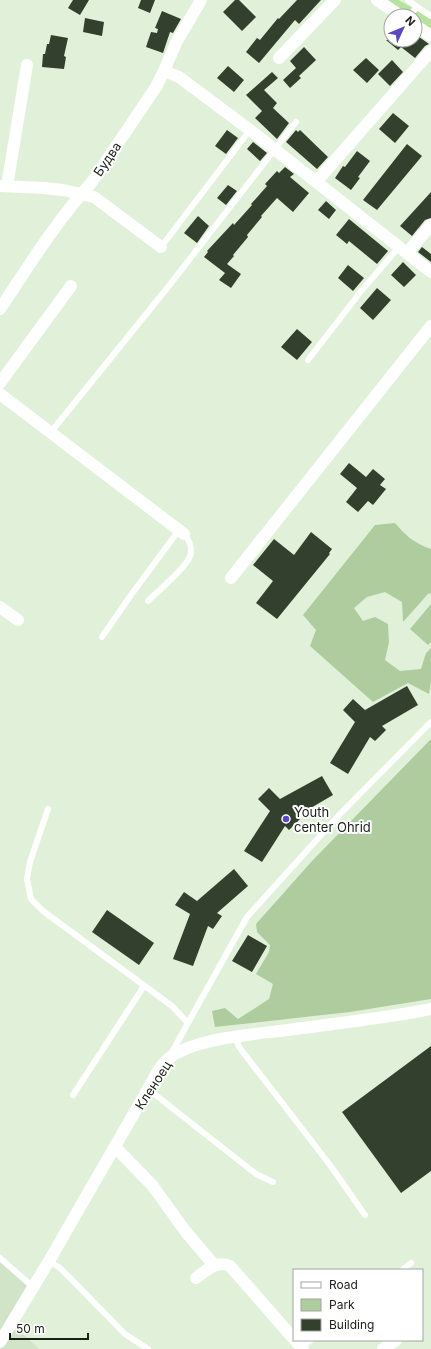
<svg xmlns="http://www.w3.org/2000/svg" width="431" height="1349" font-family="Inter,sans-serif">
<rect width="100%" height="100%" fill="#e1f1d9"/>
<path fill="#d1e4c7" d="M0,1256L33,1287L11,1323L39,1349H0Z"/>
<path fill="#aecc9e" d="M395,523C406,536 414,543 431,549V593L428,594L403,622L402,602L385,592L367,597L354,608L363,621L375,617L388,624L389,642L385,660L400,671L421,669L426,653L431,648V681L429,694L408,683L373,702L310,646L316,630L303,615L375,525Z
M431,604V642L428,645L410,629Z
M431,739V999L350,1012L215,1027L212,1011L225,1008L238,1019L269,999L273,984L256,974L269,952L270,945L257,932L256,924L312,861Z"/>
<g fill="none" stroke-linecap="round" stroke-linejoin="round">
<path stroke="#b6e39e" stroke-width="11" d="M388,0L415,16
M415,16L431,26"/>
</g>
<path fill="#33402d" d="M73,0H89L80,15L68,8Z
M141,0H155L150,13L138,8Z
M235,0H239L256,17L242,31L223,12Z
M297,0H321L299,24L295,20L259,63L246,52L257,38L260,40L278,18L279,19Z
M162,11L181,19L173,33L170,32L163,53L146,47L151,32L157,33L158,29L155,28Z
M85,18L104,22L102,36L83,32Z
M415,34L429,44L425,46L415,58L401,47L398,50L386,40H415Z
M51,35L68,38L64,56L66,57L64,69L42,67L43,54H45L47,44H49Z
M304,47L316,60L299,76L301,78L290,88L283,80L296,68L290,61Z
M366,58L379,70L367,83L353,70Z
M392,60L403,72L390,86L378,74Z
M228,66L244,80L234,92L217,78Z
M272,72L278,78L264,90L277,103L273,108L289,123L277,139L255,118L262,111L246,95Z
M393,113L409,126L395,143L379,129Z
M227,130L238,138L226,154L215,146Z
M296,130L298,132L300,130L328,157L317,169L286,142Z
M253,142L267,153L260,161L247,149Z
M407,144L422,156L377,210L363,200Z
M357,151L370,161L358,177L360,178L351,190L335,178L343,166L345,167Z
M285,167L294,174L290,177L309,193L293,212L277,198L261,216L262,217L247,235L248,237L233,255L234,256L227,264L241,274L231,288L219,280L225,273L204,257L208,252L207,251L233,223L234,225L252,205L251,204L267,186L265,184L277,171L279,173Z
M228,185L237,191L226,205L217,198Z
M431,192V218L425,220L412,236L400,226Z
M326,201L336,210L329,219L318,210Z
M198,216L209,226L197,243L184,233Z
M349,219L388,251L377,264L349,241L347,244L336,235Z
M422,247L431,254V262L418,252Z
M403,262L416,275L404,287L391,275Z
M348,265L364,278L353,291L338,278Z
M377,288L391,300L373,320L360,308Z
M297,329L312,342L297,360L281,347Z
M349,463L366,477L373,469L385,479L380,485L386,489L373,505L368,501L358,512L346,502L357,488L340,474Z
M311,532L332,549L329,553L330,554L277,619L256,603L273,581L253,565L274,539L294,555Z
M407,686L418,705L382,726L386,730L375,741L370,737L348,774L330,763L355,722L343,710L353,699L365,710Z
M322,776L333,795L297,816L300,819L289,830L285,826L262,862L244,851L270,811L258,799L269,788L280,799Z
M234,869L248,886L217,913L222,916L213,929L208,926L193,966L173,959L190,914L175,905L184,892L197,901Z
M107,910L154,943L139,965L92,932Z
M248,935L267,946L252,972L232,961Z
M431,1046V1171L401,1193L342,1112Z"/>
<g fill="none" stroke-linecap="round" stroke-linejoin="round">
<path stroke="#fff" stroke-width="6" d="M408,0L417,7L431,16
M409,16L417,7
M161,247L250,130
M308,360L362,290L399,247
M51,432L168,287L296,122
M148,601C158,591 181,572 188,560C194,551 190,541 184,534
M102,637L131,595L179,530
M48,809L30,862L27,879L31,899L43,911L172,1006L188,1023L171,1054
M188,1023L247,917L340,814L431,722
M235,1037L239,1047L330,1165L365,1215
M148,1089L242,1163L256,1174L273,1182
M73,1095L144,986
M0,1258L33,1287
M49,1261L60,1268L73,1281L125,1334L148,1349
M402,1270L411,1263
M301,1347L311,1340"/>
<path stroke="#fff" stroke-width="12" d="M377,0L401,16
M415,25L431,36
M279,58L335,0
M164,71L179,77L250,130L431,272
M316,182L431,51
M0,186L43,188L63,190L94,197L161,247
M7,186L27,65
M407,253L431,225
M0,309C28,267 57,220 92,182L156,87L164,71L176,43L201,0
M0,383L71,286
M0,394L184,534
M231,578L431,326
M0,607L18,620
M115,1147L152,1185L186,1232L214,1265
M196,1278C207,1270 216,1260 230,1266L294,1339
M295,1340L303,1349
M0,1342L49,1261L148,1089C154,1079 159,1066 168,1059C194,1037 261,1034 295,1029C340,1023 386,1018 431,1009
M383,1349L396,1340"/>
</g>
<circle fill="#5b48c0" stroke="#fff" stroke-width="1.5" cx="286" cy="819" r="4"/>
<g text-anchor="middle" stroke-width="4" stroke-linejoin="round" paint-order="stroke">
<g font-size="13" fill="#191f16" stroke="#fff">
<text transform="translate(107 159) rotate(-56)" y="5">Будва</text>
<text transform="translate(153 1085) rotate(-57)" y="5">Кленоец</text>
</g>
<g font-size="13" fill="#191f16" stroke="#fff" text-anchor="start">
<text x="294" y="817">Youth<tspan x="294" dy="15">center Ohrid</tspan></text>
</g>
</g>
<rect x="293" y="1269" width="130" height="72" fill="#ffffff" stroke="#a3a5a2"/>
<rect x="301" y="1282" width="20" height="6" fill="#ffffff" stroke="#a3a5a2"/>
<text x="329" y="1289" font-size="12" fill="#191f16">Road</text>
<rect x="301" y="1299" width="20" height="12" fill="#aecc9e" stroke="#a3a5a2"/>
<text x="329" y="1309" font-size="12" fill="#191f16">Park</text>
<rect x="301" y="1319" width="20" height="12" fill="#33402d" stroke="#a3a5a2"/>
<text x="329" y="1329" font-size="12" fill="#191f16">Building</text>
<g transform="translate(403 28) rotate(46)"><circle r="19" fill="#ffffff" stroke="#a3a5a2"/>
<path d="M0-3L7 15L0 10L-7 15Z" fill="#5b48c0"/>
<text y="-6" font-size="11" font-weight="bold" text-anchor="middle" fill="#191f16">N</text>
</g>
<path d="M10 1333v6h78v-6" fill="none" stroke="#191f16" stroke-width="2"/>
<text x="16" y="1333" font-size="12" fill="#191f16" stroke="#ffffff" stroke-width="3" paint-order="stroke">50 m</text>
</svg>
